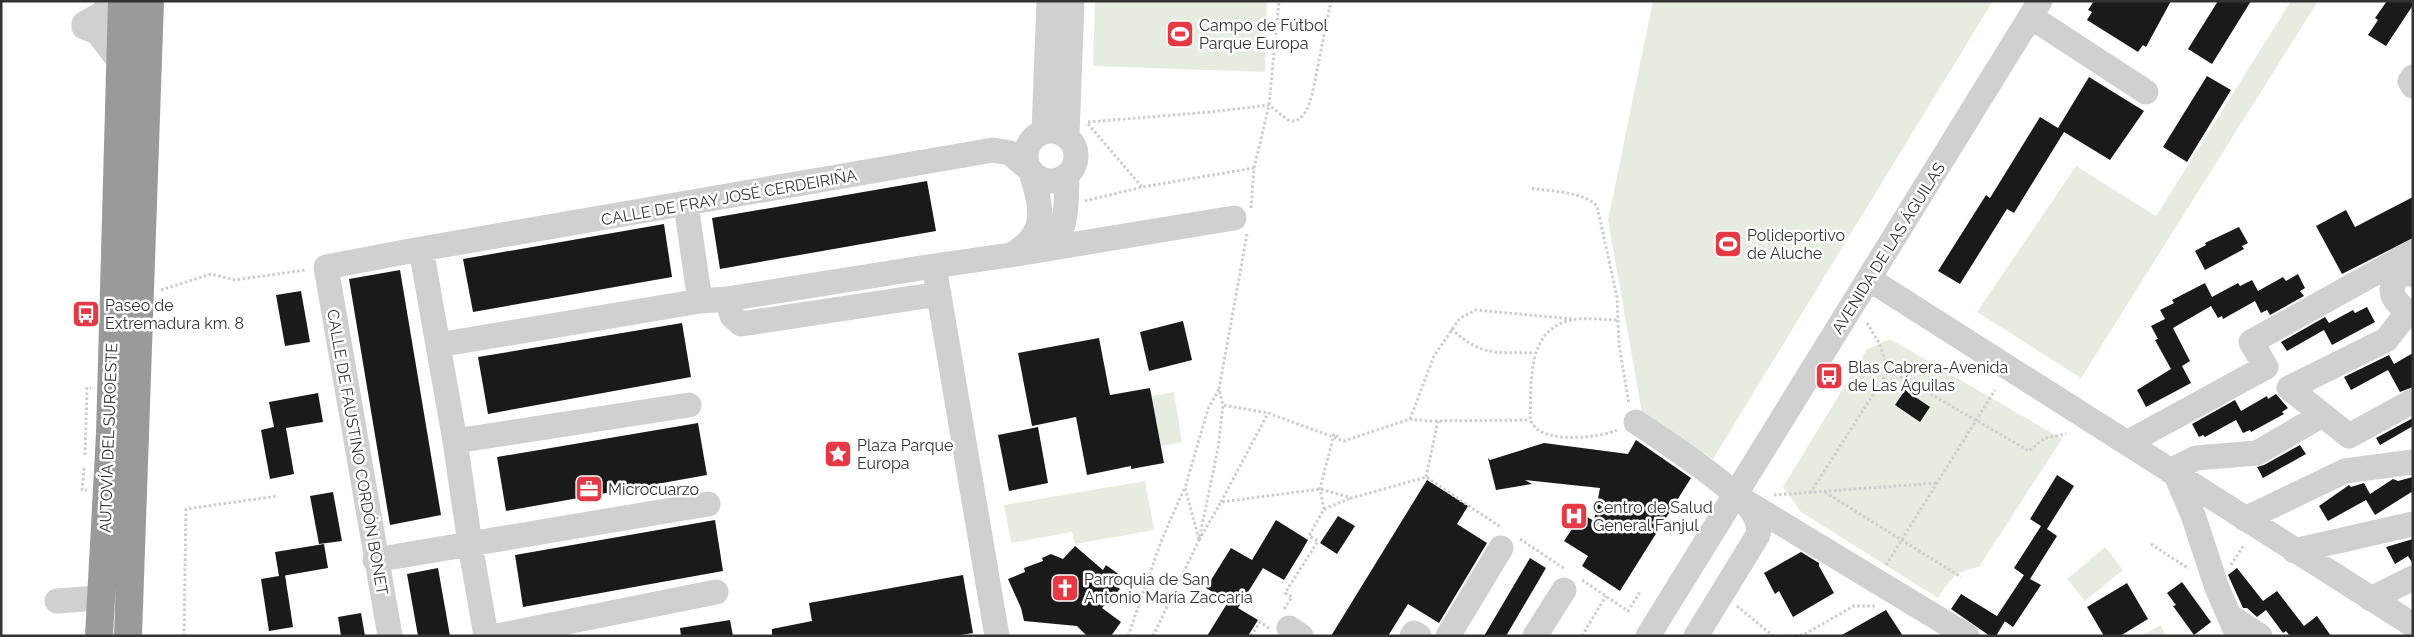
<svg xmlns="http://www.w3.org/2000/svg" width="2414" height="637" font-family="Raleway,sans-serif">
<rect width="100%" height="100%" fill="#fff"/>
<path fill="#e6ecdf" d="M1095,1H1267L1265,72L1093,66Z
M1653,1H1993L1713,459L1642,413L1608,220Z
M2291,1H2318L2081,378L1977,312L2076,166L2156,216Z
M1890,339L2062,439L1979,567C1955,571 1951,578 1938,598L1801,512L1783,487L1867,349Z
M1174,392L1182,442L1161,446L1152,396Z
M1145,481L1154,530L1075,544L1072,532L1011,543L1004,505Z
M2105,547L2123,570L2085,601L2067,579Z
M2161,625L2166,636H2141Z"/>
<path fill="#1a1a1a" d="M2094,1H2171L2146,47L2143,45L2138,52L2087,20L2092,12L2088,10Z
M2218,1H2251L2212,64L2188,49Z
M2387,1H2413V5L2386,46L2368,35L2378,20L2375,18Z
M2207,76L2231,90L2187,162L2163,147Z
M2089,77L2144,111L2110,160L2064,132L2014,213L2007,209L1960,284L1938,271L1986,195L1990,198L2040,117L2058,128Z
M927,181L936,231L720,269L712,218Z
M2413,197V238L2342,274L2316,226L2346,210L2355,227Z
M664,224L672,277L473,312L463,259Z
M2239,227L2248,243L2242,246L2244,249L2205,270L2195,251L2206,245L2205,243Z
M400,270L441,515L390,525L349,279Z
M2298,274L2305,288L2300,291L2304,296L2270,315L2267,310L2261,313L2255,301L2223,319L2222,316L2218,318L2211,306L2173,328L2190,361L2182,366L2191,383L2146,407L2137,390L2171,369L2155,340L2158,339L2151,326L2165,319L2160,310L2174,303L2172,300L2205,283L2212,297L2238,283L2240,286L2252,280L2258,291L2283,277L2286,281Z
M301,291L310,342L285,346L276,295Z
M2367,307L2375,322L2332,345L2324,330L2287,351L2281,342L2325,317L2329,323L2353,310L2355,313Z
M1183,321L1192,360L1149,371L1140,332Z
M682,323L691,377L488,414L478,357Z
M1099,338L1110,395L1150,388L1164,463L1131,469V466L1087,475L1076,417L1032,426L1018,353Z
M2413,353V387L2400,392L2388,370L2351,390L2344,377L2389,355L2394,364Z
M1905,390L1930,407L1920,422L1895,405Z
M318,393L323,422L286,428L294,474L270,479L261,430L274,427L269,402Z
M2276,394L2288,408L2282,412L2284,414L2251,432L2250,430L2243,433L2236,420L2205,437L2203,435L2199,437L2192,424L2235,400L2241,411L2267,396L2268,399Z
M2413,418V426L2380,445L2376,438Z
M698,423L707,475L506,511L497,457Z
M1038,427L1048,483L1009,491L998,435Z
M1636,440L1691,478L1620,591L1582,566L1588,556L1564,541L1582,514L1594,521L1600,488L1525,480L1532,484L1496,490L1488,458L1490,460L1544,443L1628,454Z
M2300,445L2306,454L2263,478L2257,467L2264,465Z
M2057,475L2074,486L2047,529L2057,536L2030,579L2041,585L2013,627L1997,616L2024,575L2028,578L2014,568L2041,526L2030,519Z
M2413,477V491L2375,515L2366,500L2328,521L2319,506L2349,485L2351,487L2364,483L2370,494L2393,479L2398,481Z
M1427,480L1468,506L1457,524L1487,543L1439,623L1408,604L1388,636H1331Z
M333,492L342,541L319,544L310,496Z
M1338,516L1355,526L1337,554L1320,543Z
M715,520L723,571L523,607L515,555Z
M1276,520L1308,540L1300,554L1284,580L1263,568L1238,608L1258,620L1248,636H1207L1228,602L1234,605L1206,588L1231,548L1252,560Z
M2413,539V564L2408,556L2395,564L2386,547Z
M324,544L328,568L282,576L285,575L293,627L269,631L261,579L279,576L275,552Z
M1075,546L1103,570L1106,565L1124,578L1117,586L1120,589L1102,608L1121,622L1111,636H1087L1077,626L1024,621L1021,608L1008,579L1025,572L1024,568L1043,561L1042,558L1051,554L1063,559Z
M1801,552L1819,563V566L1834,593L1793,617L1779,591L1775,594L1764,573Z
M1530,558L1546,568L1506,636H1484Z
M438,568L450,636H418L407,574Z
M2237,568L2263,601L2277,591L2304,626L2317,616L2331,636H2290L2286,631L2283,633L2266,610L2257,617L2247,608H2243L2228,575Z
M963,575L973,633L955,636H772V629L812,621L809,603Z
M2182,582L2211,622L2194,635L2173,606L2176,605L2167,593Z
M2127,583L2148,619L2120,636H2104L2087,607Z
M1961,594L2005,621L1996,636H1990L1951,609Z
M1886,610L1903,636H1840Z
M361,613L365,636H341L338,617Z
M730,620L733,636H681L680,628Z"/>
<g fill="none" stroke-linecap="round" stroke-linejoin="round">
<path stroke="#cdcdcd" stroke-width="3" stroke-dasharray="2.5 2.5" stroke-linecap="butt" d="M1088,122L1210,112L1269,105L1288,120L1293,121L1300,119L1307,110L1312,95L1331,1
M1088,124L1142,187
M1532,188C1551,192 1583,191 1597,206L1617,297L1619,345L1629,404
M1085,201L1142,187L1254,168
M1251,208L1254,168L1269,105L1279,1
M1247,234L1219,389L1223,405L1268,413L1344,441L1410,419L1428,421L1530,420
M161,290L211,274L235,280L306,270
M1867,323L1879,343L1889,370L2029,451L2045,438L2066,434
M1451,329C1484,357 1494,352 1534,353
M1410,419L1434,356L1460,318L1476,310L1572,319
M1617,430C1600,438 1553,442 1537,429C1535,427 1532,423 1530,420C1532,384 1525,329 1572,320C1586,317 1604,320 1618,320
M85,455L87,388H91
M84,468L82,490H87
M1426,477L1438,421
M1825,492L1961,577
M1810,493L1889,370
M1774,495L1937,483
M1221,502L1268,413
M1324,509L1351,498
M1648,519L1673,535
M1199,539L1185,488L1208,409L1219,389
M1520,539L1565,569
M1199,540L1221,502L1320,489L1352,498L1426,477L1502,528
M2151,544L2189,569
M1886,565L1995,390
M2231,565L2243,546
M1582,580L1628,611L1640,592
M1737,606L1773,636
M1284,609L1292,597L1285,593L1318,541L1309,536L1324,509L1320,489L1334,434L1340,438
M184,636L186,509L278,496
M1128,636L1162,539L1184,489
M1153,636L1199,540L1218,448L1223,405
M1251,636L1260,622L1269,628
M1582,636L1606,596
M1790,636L1803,635L1854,606H1877"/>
<path stroke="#d0d0d0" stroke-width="25" d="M2031,17L2146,92
M84,24L100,15L114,1
M84,27L97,32L120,62
M2413,77L2410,81L2413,86
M1026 156a25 25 0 1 1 50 0a25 25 0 1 1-50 0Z
M1044,131L1049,1
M1067,136L1072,1
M686,205L700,301
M421,249L455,441L470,544L486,636
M1048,249C1069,232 1066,200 1067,175
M1011,255C1049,234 1042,208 1031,172
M2413,274H2400C2383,292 2396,304 2413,315
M1869,279L2413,625
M727,299L732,316L741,324L939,294
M2408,312L2386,340L2289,388L2349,436L2413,401
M438,345L700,301L727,299L934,266
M1636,422C1673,447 1710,471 1743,501C1752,508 1761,523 1758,535L1696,636
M455,441L689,405
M2127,443L2266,367L2251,342L2413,252
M2170,471L2196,458L2257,453L2322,415
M2176,475L2193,515L2217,588L2238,636
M1746,502L1967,636
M2245,519L2345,471L2413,462
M2294,551L2413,524
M375,560L708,504
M2371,599L2413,578
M57,601L100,598
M2231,617L2260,636
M1289,628L1301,636
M390,636L326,267L421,249L993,150L1010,153L1030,170
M497,636L716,592
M997,636L934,266L1010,255L1234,218
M1412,636L1414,633L1419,636
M1448,636L1501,548
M1535,636L1564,590
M1648,636L2040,1"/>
<path stroke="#9a9a9a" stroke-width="28" d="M99,636L110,434L122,1
M128,636L150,1"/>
</g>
<defs>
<g id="stadium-square" transform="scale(1.4375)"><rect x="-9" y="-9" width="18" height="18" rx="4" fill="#e63946" stroke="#fff"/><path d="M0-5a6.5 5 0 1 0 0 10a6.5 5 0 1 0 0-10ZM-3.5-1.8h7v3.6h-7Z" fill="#fff"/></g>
<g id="bus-square" transform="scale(1.4375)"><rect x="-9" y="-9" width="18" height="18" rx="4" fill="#e63946" stroke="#fff"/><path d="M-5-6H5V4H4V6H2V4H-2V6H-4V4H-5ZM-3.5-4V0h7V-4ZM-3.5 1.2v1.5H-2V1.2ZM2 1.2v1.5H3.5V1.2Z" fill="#fff"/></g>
<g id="sight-square" transform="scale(1.4375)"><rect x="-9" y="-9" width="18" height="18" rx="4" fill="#e63946" stroke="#fff"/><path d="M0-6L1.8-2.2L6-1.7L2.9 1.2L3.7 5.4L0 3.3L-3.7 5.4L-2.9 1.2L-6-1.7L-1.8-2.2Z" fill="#fff"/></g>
<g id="office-square" transform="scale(1.4375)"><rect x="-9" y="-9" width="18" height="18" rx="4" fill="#e63946" stroke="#fff"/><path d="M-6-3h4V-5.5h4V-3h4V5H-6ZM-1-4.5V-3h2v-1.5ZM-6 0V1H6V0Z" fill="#fff"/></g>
<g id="hospital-square" transform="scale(1.4375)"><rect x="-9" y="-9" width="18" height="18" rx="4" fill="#e63946" stroke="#fff"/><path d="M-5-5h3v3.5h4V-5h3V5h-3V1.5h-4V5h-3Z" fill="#fff"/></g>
<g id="church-square" transform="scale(1.4375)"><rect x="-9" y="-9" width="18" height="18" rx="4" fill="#e63946" stroke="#fff"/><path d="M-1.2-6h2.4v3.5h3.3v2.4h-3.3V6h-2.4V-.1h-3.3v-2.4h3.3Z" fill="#fff"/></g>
</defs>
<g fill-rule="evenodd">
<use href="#stadium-square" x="1180" y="34"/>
<use href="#stadium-square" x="1728" y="244"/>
<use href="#bus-square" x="86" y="314"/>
<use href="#bus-square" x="1829" y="376"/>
<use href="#sight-square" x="838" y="454"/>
<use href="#office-square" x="589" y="489"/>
<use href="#hospital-square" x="1574" y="516"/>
<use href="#church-square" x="1065" y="588"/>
</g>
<g text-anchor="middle" stroke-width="5" stroke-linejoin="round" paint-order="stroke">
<g font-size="16" fill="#333" stroke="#fff" text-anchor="start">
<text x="1199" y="31">Campo de Fútbol<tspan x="1199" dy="18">Parque Europa</tspan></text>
<text x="1747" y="241">Polideportivo<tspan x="1747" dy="18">de Aluche</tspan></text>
<text x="105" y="311">Paseo de<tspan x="105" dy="18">Extremadura km. 8</tspan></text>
<text x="1848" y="373">Blas Cabrera-Avenida<tspan x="1848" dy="18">de Las Águilas</tspan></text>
<text x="857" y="451">Plaza Parque<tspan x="857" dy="18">Europa</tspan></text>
<text x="608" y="495">Microcuarzo</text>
<text x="1593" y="513">Centro de Salud<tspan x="1593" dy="18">General Fanjul</tspan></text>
<text x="1084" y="585">Parroquia de San<tspan x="1084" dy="18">Antonio María Zaccaria</tspan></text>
</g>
<g font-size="16" fill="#333" stroke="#fff">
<text transform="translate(729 197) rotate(-10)" y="6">CALLE DE FRAY JOSÉ CERDEIRIÑA</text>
<text transform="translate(1888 248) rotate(-58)" y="6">AVENIDA DE LAS ÁGUILAS</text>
<text transform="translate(108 438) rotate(-88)" y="6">AUTOVÍA DEL SUROESTE</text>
<text transform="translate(358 452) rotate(80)" y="6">CALLE DE FAUSTINO CORDÓN BONET</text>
</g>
</g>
<rect width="2414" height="637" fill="none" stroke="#333333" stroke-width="5"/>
</svg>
